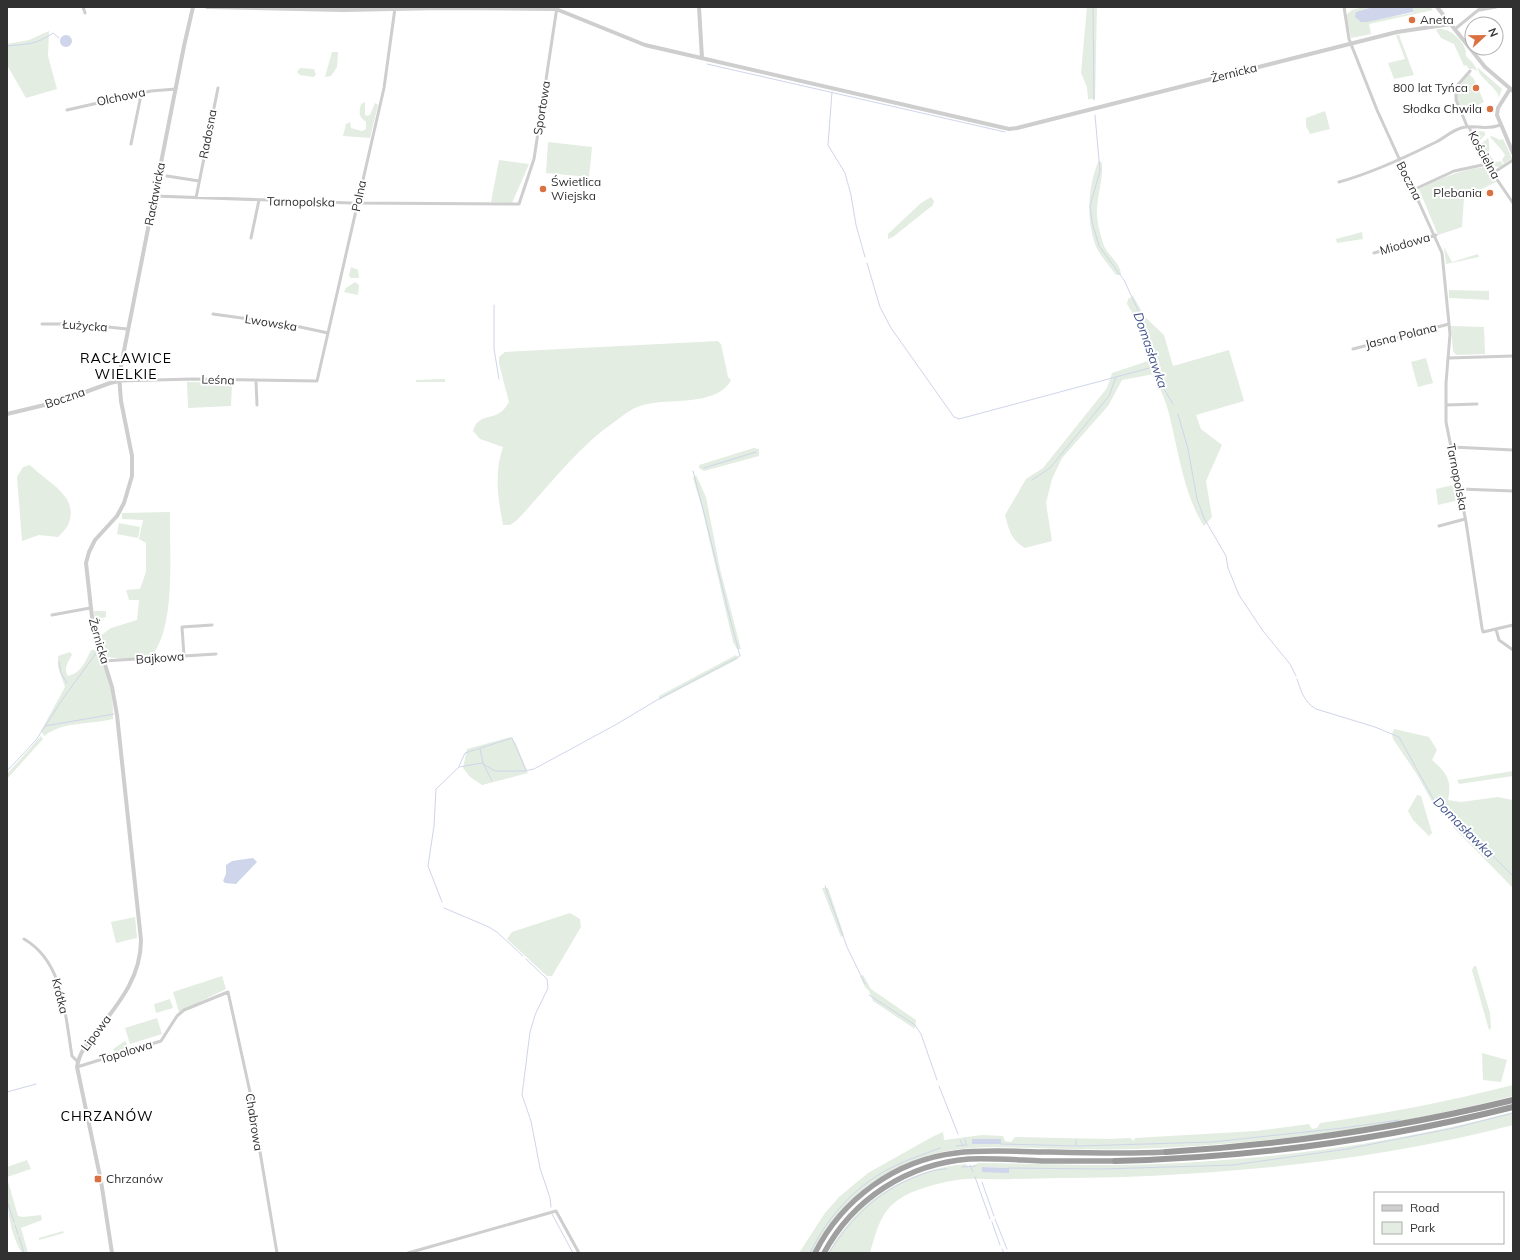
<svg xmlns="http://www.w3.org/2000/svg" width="1520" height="1260" font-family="Mulish,sans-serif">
<rect width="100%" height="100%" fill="#fff"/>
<path fill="#e3ede1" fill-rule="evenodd" d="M1087,7H1097L1095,99H1088L1087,87L1081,73Z
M1364,7H1373L1356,12L1361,22L1413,13V7H1430L1433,10L1369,24L1371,34L1351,38L1346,15L1352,10Z
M1438,29C1450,28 1462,39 1466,51C1466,53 1465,55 1467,57C1471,61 1475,64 1477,71L1473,69H1469L1466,65L1464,66L1454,44L1441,38L1436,30Z
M49,31L48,56L57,89L26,98L7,65V44L29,40Z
M1396,35H1399L1414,75L1394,79L1388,63L1405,59Z
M332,52H338L337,67L331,76L325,77Z
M1477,67L1502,89L1499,97C1496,86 1480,80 1477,67Z
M300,68L314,69L316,75L313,77L300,75L297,72Z
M1469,74L1474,79L1484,102L1464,112L1465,114L1462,115L1457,100V89Z
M365,102V115L367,116L370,115L375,103L378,105L370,138L343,136L346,124L350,122L351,128L362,131L366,129V122C358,116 359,113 361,104Z
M1325,111L1330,129L1310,134L1306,126V118Z
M1480,131L1485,132V135L1480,140H1476L1475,135Z
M1492,136L1500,140L1503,139L1512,158L1504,164L1502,160L1505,155C1501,148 1493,141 1490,137Z
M1488,138C1491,146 1486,157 1497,162L1501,161L1503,165L1499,167L1493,166L1484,158L1481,144Z
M548,142L592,147L589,177L546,173Z
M499,160L529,164L512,203L491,202Z
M1099,160L1102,163C1103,179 1098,193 1097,209C1096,219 1100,234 1103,243C1106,255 1121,262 1121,275H1116C1109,265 1099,255 1095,244C1086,218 1088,185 1099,160Z
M1486,167L1496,182L1464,198L1462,227L1438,235L1419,189C1441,178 1461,169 1486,167Z
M931,197L934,201L933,205L893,237L888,239V234L921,203Z
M1362,232L1363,239L1337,243L1336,239Z
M1444,247L1452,262L1478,254L1479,257L1446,264Z
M351,267L358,270L359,278H351L349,276Z
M355,282L359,285L358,295L344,292L346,288Z
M1449,290L1489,291V300L1449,298Z
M1133,296L1145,317L1164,335L1173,366L1229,350L1244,401L1196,415L1201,429L1222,445L1206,481L1212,517L1204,526C1184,496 1178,449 1169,414C1166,401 1159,387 1154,374L1122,380L1108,406L1062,458L1052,479L1046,503L1052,541L1025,548C1011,540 1009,530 1005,515L1026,479L1043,468L1107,388L1112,373L1151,360L1136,319L1127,304L1128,299Z
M1451,326L1484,327L1485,354L1456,355L1453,351Z
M718,341L721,344L728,377L731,380C717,408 664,397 640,406C631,409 625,414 617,420C577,447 549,487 516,521L510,525H503C498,500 494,472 503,447L480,439L473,431C478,414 490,420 501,412C504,410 507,405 509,402L499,364V357L505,352Z
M1426,358L1433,383L1418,387L1411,362Z
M445,379V382H416V380Z
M187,382L232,383L231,406L188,408Z
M754,448L759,449V456L704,471L699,468V465Z
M30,465C46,482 81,496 68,525C66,529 61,534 58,537L39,535L22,541L17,477L23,467Z
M696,475L706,497L720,569L741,649H737L733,642L702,508L693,478Z
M1457,484L1459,500L1438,505L1436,489Z
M170,512C169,552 177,628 150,658L123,659L107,657L100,636L111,628L137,620L139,600H129L126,590L140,589L146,572V543L139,539L143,520L122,519V513Z
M119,523L140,527L138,538L117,534Z
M94,611H106V617L95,621Z
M91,650H95C108,669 114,696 113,719C90,725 63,721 44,736L41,731L65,687L58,667V656L70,652L72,655C68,662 63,669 68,676C82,672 85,662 91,650Z
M736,655L738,659L659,700V696Z
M1394,729L1429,737L1437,750L1432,760C1447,773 1452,780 1448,800L1461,802L1498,797L1513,800V888L1454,828L1450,816L1434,805L1416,773L1393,739L1392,734Z
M41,736L43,739L7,779V774Z
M511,737L516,744L528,773L482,785L470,777L463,768L467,749Z
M1513,771V776L1459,784L1457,780Z
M1417,795L1421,796L1432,833L1429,836L1413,820L1408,811Z
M822,888H828L844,935L841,937Z
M570,913L580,919L581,927L552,976H547L507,939L512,932Z
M135,917L137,938L116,943L111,922Z
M1474,966H1476L1490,1013L1491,1028L1489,1030L1472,970Z
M863,975L871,989L916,1020L915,1029L873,1001L869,991L865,987L860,976Z
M222,976L226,989L179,1012L173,992Z
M170,999L173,1008L156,1013L154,1004Z
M157,1018L162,1034L130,1044L125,1028Z
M125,1041L130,1049L115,1053L113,1049Z
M1482,1053L1507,1060L1501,1082L1483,1080Z
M1513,1085V1096C1390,1128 1262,1145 1135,1149C1101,1150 1067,1149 1034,1148C998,1147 961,1145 926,1156C876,1172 836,1206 812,1253H799L825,1213L839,1197L868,1173L932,1137L943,1132L944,1140L982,1135L1003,1136L1005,1141L1011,1142L1015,1137L1108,1139L1130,1138L1134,1141L1135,1138L1256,1131L1309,1124L1312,1129L1317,1128L1320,1123C1384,1114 1450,1101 1513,1085Z
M1513,1112V1125C1394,1156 1272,1170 1149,1176C1103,1178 1058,1178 1012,1179C997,1180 982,1178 967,1179C949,1180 927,1186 910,1193C882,1206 878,1225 870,1253H828C857,1201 907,1169 966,1164L969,1167L979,1163C1039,1163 1098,1167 1157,1164C1277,1159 1397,1143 1513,1112ZM982,1167L1009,1168V1172H982Z
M27,1160L31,1169L7,1177V1167Z
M7,1178L18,1216L23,1217L41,1215L42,1220L21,1228L28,1253H22C8,1230 7,1204 7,1178Z
M63,1231L64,1233L39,1240V1238Z"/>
<path fill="#cfd5eb" d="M1373,7H1413V12L1367,22H1361L1355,17L1356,12Z
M60 41a6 6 0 1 1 12 0a6 6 0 1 1-12 0Z
M253,858L257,862L236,884L225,883L223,881L226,874V865L232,861Z
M972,1139H1001V1144H972Z
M982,1167L1009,1168V1173L982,1172Z"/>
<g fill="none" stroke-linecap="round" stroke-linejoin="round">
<path stroke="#cfd5eb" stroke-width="1" d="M1093,7L1094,100
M7,46C27,44 36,45 53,33L59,38
M707,64L1005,132
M832,92L828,145L845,173L851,195L856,225L865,257
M1095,115L1100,171L1090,206L1092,222L1099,246L1124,280L1138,310L1150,341L1161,384L1173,404
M867,263L880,307L891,328L954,417L959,419L1157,366
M494,305V349L499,379
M1178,414L1188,449L1197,499L1204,518L1226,556L1228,568L1239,595L1263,631L1290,664L1296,676
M704,468L756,452
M1032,480L1050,468L1068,446L1109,396L1116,377
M59,662L61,673L67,683
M1297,679C1301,691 1304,702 1316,709L1375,727L1399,737L1435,802L1455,818L1513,876
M45,726L114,714
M480,749L483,763L492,781
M459,766L465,753L512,738L526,770
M7,771L36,740L64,697L97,652
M825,886L847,947L865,984
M442,902L428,866L434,826L436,789L459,767L482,763L495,771H524L534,769L617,724L657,700L740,656C723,595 710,533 693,471
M444,908L489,927L498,933L523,956
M526,959L547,979L548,988L535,1015L530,1032L522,1095L531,1121L540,1168L550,1198L551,1207
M869,995L915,1025L921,1034L937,1080
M939,1086L958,1134
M7,1092L36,1084
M965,1139L966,1144
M960,1140L963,1146
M1076,1140V1145
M1001,1144L1079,1146L1212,1142L1343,1128L1399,1120
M956,1146L967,1145
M970,1165L973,1172
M962,1167L976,1166
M1009,1168L1103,1169L1233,1165L1347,1149L1454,1128L1513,1113
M975,1177L990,1219
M982,1182L994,1216
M7,1201L14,1222
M552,1214L573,1253
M995,1219L1007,1249
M992,1222L1000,1245
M15,1225L18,1234
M19,1237L24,1253
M1002,1249L1004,1253
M1008,1252V1253
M810,1253C828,1215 859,1182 897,1165C911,1158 926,1154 940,1148
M829,1253C850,1219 877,1192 915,1177C925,1173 936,1169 947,1169"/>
<path stroke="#cecece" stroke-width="3" d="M83,7L85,13
M1344,7L1349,39L1377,110L1442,253L1450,334L1446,383V422L1466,522L1482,628L1483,632L1513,625
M1480,10L1496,7
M1455,29L1482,7
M67,110L151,91L176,89
M1467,126L1456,100V87L1470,71
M1469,127L1483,159L1513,203
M131,144L140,100V93
M1493,173L1513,160
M167,176L199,181
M1339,182C1372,173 1404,158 1434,143C1443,139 1451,131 1461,128C1474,124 1485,131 1500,125
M1413,190L1454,171L1487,164
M154,196L351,203L519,204L534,159L557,7
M196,198L218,88
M251,238L259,200
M1374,253L1436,235
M213,314L291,325L328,333
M42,324H80L127,329
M1353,349L1449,324
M1449,358L1513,356
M119,381L193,379L317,381L384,88L395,8
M256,381L257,405
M1446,405L1477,404
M1452,447L1513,450
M1460,489L1513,491
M1439,526L1465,519
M52,615L90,608
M1496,629L1499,640L1513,650
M184,656L182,627L212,625
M104,661L216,654
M24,939C64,962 65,1015 72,1056L78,1062
M77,1067L161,1041L177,1016L184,1010L228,992L250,1092L277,1253
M408,1253L556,1211L579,1253"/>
<path stroke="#cecece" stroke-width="4" d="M207,7L343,10L443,8L556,9L645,45L1009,129L1017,128L1397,32L1451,24
M699,7L702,58
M1437,7L1485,67L1513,91
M1510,89L1498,108L1497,115L1513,153
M7,414L61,401L110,383L119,381
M112,1253L101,1181L77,1067C79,1052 89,1041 98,1030C119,1003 141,977 141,940L117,715L112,687L93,626L86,563L89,552L95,540L117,516L124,503L132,476V456L121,401L119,376L184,46L193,7"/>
<path stroke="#a0a0a0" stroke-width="5.5" d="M815,1253C842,1199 896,1160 956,1153C987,1149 1019,1152 1050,1152C1089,1153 1127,1154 1166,1152
M824,1253C853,1199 907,1164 969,1159C993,1158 1017,1160 1042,1161C1066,1161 1091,1161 1115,1161"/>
<path stroke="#989898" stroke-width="6" d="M1166,1152C1284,1145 1398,1128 1513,1100
M1115,1161C1250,1158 1382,1140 1513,1107"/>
</g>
<g fill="#da7142" stroke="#fff" stroke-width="1.5">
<circle cx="1412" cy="20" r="4"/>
<circle cx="1476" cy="88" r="4"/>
<circle cx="1490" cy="109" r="4"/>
<circle cx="543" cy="189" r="4"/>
<circle cx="1490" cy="193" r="4"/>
<rect x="94" y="1175" width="8" height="8" rx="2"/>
</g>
<g text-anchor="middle" stroke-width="4" stroke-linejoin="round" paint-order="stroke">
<g font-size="12" fill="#313131" stroke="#fff" text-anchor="start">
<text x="1420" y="24">Aneta</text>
<text x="1468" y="92" text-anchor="end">800 lat Tyńca</text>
<text x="1482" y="113" text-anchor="end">Słodka Chwila</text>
<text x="551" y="186">Świetlica<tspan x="551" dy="14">Wiejska</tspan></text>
<text x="1482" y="197" text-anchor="end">Plebania</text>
<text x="106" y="1183">Chrzanów</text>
</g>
<g font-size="12" fill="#313131" stroke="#fff">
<text transform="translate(1234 73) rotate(-14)" y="4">Żernicka</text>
<text transform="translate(121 97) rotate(-12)" y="4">Olchowa</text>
<text transform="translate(542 108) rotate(-81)" y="4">Sportowa</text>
<text transform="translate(208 134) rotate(-79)" y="4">Radosna</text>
<text transform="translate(1484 155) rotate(61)" y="4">Kościelna</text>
<text transform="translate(1409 181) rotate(63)" y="4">Boczna</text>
<text transform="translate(155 194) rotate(-79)" y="4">Racławicka</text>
<text transform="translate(359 196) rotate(-78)" y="4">Polna</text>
<text transform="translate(301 202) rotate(1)" y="4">Tarnopolska</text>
<text transform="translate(1405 244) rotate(-16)" y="4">Miodowa</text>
<text transform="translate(271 323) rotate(9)" y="4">Lwowska</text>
<text transform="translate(85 326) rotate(4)" y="4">Łużycka</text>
<text transform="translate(1401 336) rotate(-14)" y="4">Jasna Polana</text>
<text transform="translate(218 380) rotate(2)" y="4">Leśna</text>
<text transform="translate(65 398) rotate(-19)" y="4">Boczna</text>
<text transform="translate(1457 477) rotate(79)" y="4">Tarnopolska</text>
<text transform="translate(99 641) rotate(74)" y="4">Żernicka</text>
<text transform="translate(160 658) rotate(-4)" y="4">Bajkowa</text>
<text transform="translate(60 996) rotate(76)" y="4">Krótka</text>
<text transform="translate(96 1033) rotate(-53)" y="4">Lipowa</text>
<text transform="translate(126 1052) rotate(-17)" y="4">Topolowa</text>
<text transform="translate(254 1122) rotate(81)" y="4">Chabrowa</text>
</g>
<g font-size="13" font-style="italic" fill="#44558f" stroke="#fff">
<text transform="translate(1151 350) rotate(71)" y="5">Domasławka</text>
<text transform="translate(1464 827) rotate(45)" y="5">Domasławka</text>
</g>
<g font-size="14" letter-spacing="1" fill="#000" stroke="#fff">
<text x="126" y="363">RACŁAWICE<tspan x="126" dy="16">WIELKIE</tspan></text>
<text x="107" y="1121">CHRZANÓW</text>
</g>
</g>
<rect width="1520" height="1260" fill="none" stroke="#313131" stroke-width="16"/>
<rect x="1374" y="1192" width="130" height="52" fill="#ffffff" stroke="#adadad"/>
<rect x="1382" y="1205" width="20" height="6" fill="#cecece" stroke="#adadad"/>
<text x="1410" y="1212" font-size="12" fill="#313131">Road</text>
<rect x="1382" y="1222" width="20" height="12" fill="#e3ede1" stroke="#adadad"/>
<text x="1410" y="1232" font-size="12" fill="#313131">Park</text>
<g transform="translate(1484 36) rotate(68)"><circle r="19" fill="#ffffff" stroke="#adadad"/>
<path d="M0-3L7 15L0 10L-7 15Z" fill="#da7142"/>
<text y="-6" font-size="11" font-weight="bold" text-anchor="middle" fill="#313131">N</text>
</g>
</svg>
